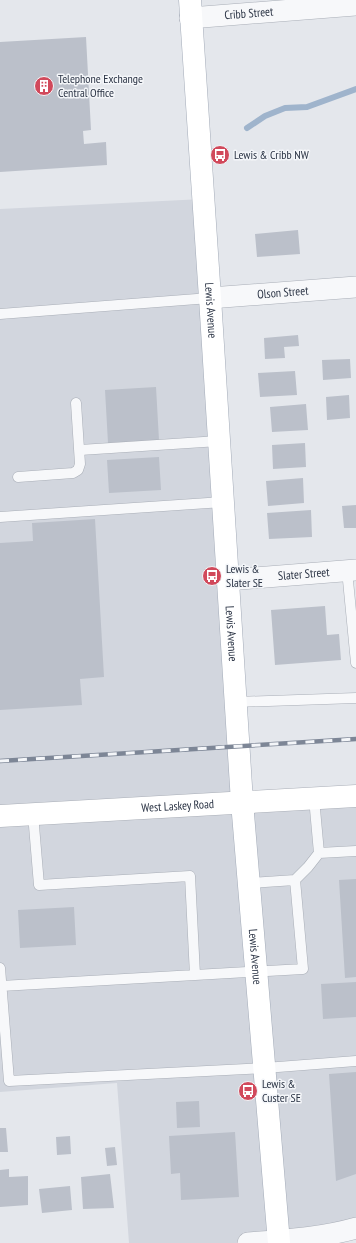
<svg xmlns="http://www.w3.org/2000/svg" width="356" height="1243" font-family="'PT Sans Narrow',sans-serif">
<rect width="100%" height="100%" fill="#e4e7ec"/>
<path fill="#d2d6de" d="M203,199L242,802L356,795V1228L279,1243H129L117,1083L0,1092V209Z"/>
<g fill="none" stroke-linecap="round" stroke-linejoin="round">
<path stroke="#9fb4cc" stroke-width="6" d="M247,128L265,116L285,108L307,107L356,89"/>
</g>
<path fill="#bbc0ca" d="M86,37L91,130L83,131L84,144L106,142L107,165L0,172V42Z
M298,230L300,254L257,257L255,234Z
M298,335L299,346L284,347L285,358L265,359L264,338Z
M350,359L351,378L323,380L322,360Z
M295,371L297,395L260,397L258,373Z
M156,387L159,440L108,443L105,390Z
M349,395L350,418L327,420L326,397Z
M306,404L308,430L272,432L270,407Z
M305,443L306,467L273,469L272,445Z
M159,457L161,490L109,493L107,460Z
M303,478L304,503L268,506L266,481Z
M356,505V528H344L342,506Z
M311,510L312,537L269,539L267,513Z
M95,519L104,677L80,679L82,705L0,710V543L33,541L32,523Z
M325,606L327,635L339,634L341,660L275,665L271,610Z
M356,879V977L345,978L339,880Z
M74,907L76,945L20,948L18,910Z
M356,982V1017L323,1019L321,984Z
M356,1072V1174L336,1181L329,1074Z
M199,1101L200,1127L177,1128L176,1102Z
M0,1128H6L8,1152H0Z
M235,1132L239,1197L181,1200L180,1173L171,1174L169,1136Z
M70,1136L71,1154L57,1155L56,1137Z
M115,1147L117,1165L107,1166L105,1148Z
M9,1169V1177L28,1176V1205L0,1207V1170Z
M110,1174L114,1208L83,1209L81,1177Z
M70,1186L72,1210L42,1213L39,1189Z"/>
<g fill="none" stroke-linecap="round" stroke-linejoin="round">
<g stroke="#a9aeb7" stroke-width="11">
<path id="lane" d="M0,314L210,298
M80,450L219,441
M18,477L73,473L78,470L80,464L76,403
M0,517L223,502
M347,570L356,663
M236,702L356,698
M314,798L319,853L356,851
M33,814L39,885L190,876L195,975L303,969L295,880
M249,883L295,880L308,867L319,853
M0,968L9,1081L265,1068L356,1061
M1,986L195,975"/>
</g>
<g stroke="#a9aeb7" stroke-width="22">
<g id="street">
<path id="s1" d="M190,18L356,5"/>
<path id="s2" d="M210,298L356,287"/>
<path id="s3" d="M228,580L356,570"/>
<path d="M248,1243C284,1240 321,1238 356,1228"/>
</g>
</g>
<g stroke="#a9aeb7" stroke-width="23">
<g id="secondary">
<path id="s4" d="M0,816L356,796"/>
</g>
</g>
<g stroke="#a3abb8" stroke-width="23">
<g id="primary">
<path id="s5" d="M190,0L210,298L242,802L279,1243"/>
</g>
</g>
<use href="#lane" stroke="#f7f8fa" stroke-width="10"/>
<use href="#street" stroke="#f7f8fa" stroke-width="21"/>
<use href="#secondary" stroke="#fff" stroke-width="22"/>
<use href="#primary" stroke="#fff" stroke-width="22"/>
<g stroke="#7d8696" stroke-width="4.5">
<path id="rail" d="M0,761L356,739"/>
</g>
<use href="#rail" stroke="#f4f6f9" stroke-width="3" stroke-dasharray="9" stroke-linecap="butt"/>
</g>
<defs>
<g id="building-disc" transform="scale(1)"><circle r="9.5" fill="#d1495b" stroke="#f4f6f9"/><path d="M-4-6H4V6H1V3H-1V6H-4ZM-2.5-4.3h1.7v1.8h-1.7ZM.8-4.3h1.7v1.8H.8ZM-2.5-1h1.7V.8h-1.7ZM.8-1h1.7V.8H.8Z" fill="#fff"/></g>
<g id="bus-disc" transform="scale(1)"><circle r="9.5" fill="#d1495b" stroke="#f4f6f9"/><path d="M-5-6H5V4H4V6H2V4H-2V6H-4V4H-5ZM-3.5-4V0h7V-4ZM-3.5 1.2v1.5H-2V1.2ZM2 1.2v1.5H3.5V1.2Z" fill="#fff"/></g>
</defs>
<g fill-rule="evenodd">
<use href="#building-disc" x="44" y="86"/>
<use href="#bus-disc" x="220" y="155"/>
<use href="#bus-disc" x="212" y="576"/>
<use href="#bus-disc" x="248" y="1091"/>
</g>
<g text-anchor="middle" stroke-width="3" stroke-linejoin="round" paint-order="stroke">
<g font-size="12" fill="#2b3445" stroke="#f4f6f9">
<text dy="4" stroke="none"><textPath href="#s1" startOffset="59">Cribb Street</textPath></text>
<text dy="4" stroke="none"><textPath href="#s2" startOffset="73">Olson Street</textPath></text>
<text dy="4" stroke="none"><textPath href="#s5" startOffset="311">Lewis Avenue</textPath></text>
<text dy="4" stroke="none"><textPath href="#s3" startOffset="76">Slater Street</textPath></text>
<text dy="4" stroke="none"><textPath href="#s5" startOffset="635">Lewis Avenue</textPath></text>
<text dy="4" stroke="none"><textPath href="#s4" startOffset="178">West Laskey Road</textPath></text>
<text dy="4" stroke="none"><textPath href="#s5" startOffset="959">Lewis Avenue</textPath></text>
</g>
<g font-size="12" fill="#2b3445" stroke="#f4f6f9" text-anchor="start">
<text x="58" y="83">Telephone Exchange<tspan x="58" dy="14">Central Office</tspan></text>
<text x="234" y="159">Lewis &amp; Cribb NW</text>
<text x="226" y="573">Lewis &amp;<tspan x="226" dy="14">Slater SE</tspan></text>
<text x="262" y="1088">Lewis &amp;<tspan x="262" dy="14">Custer SE</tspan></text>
</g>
</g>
</svg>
